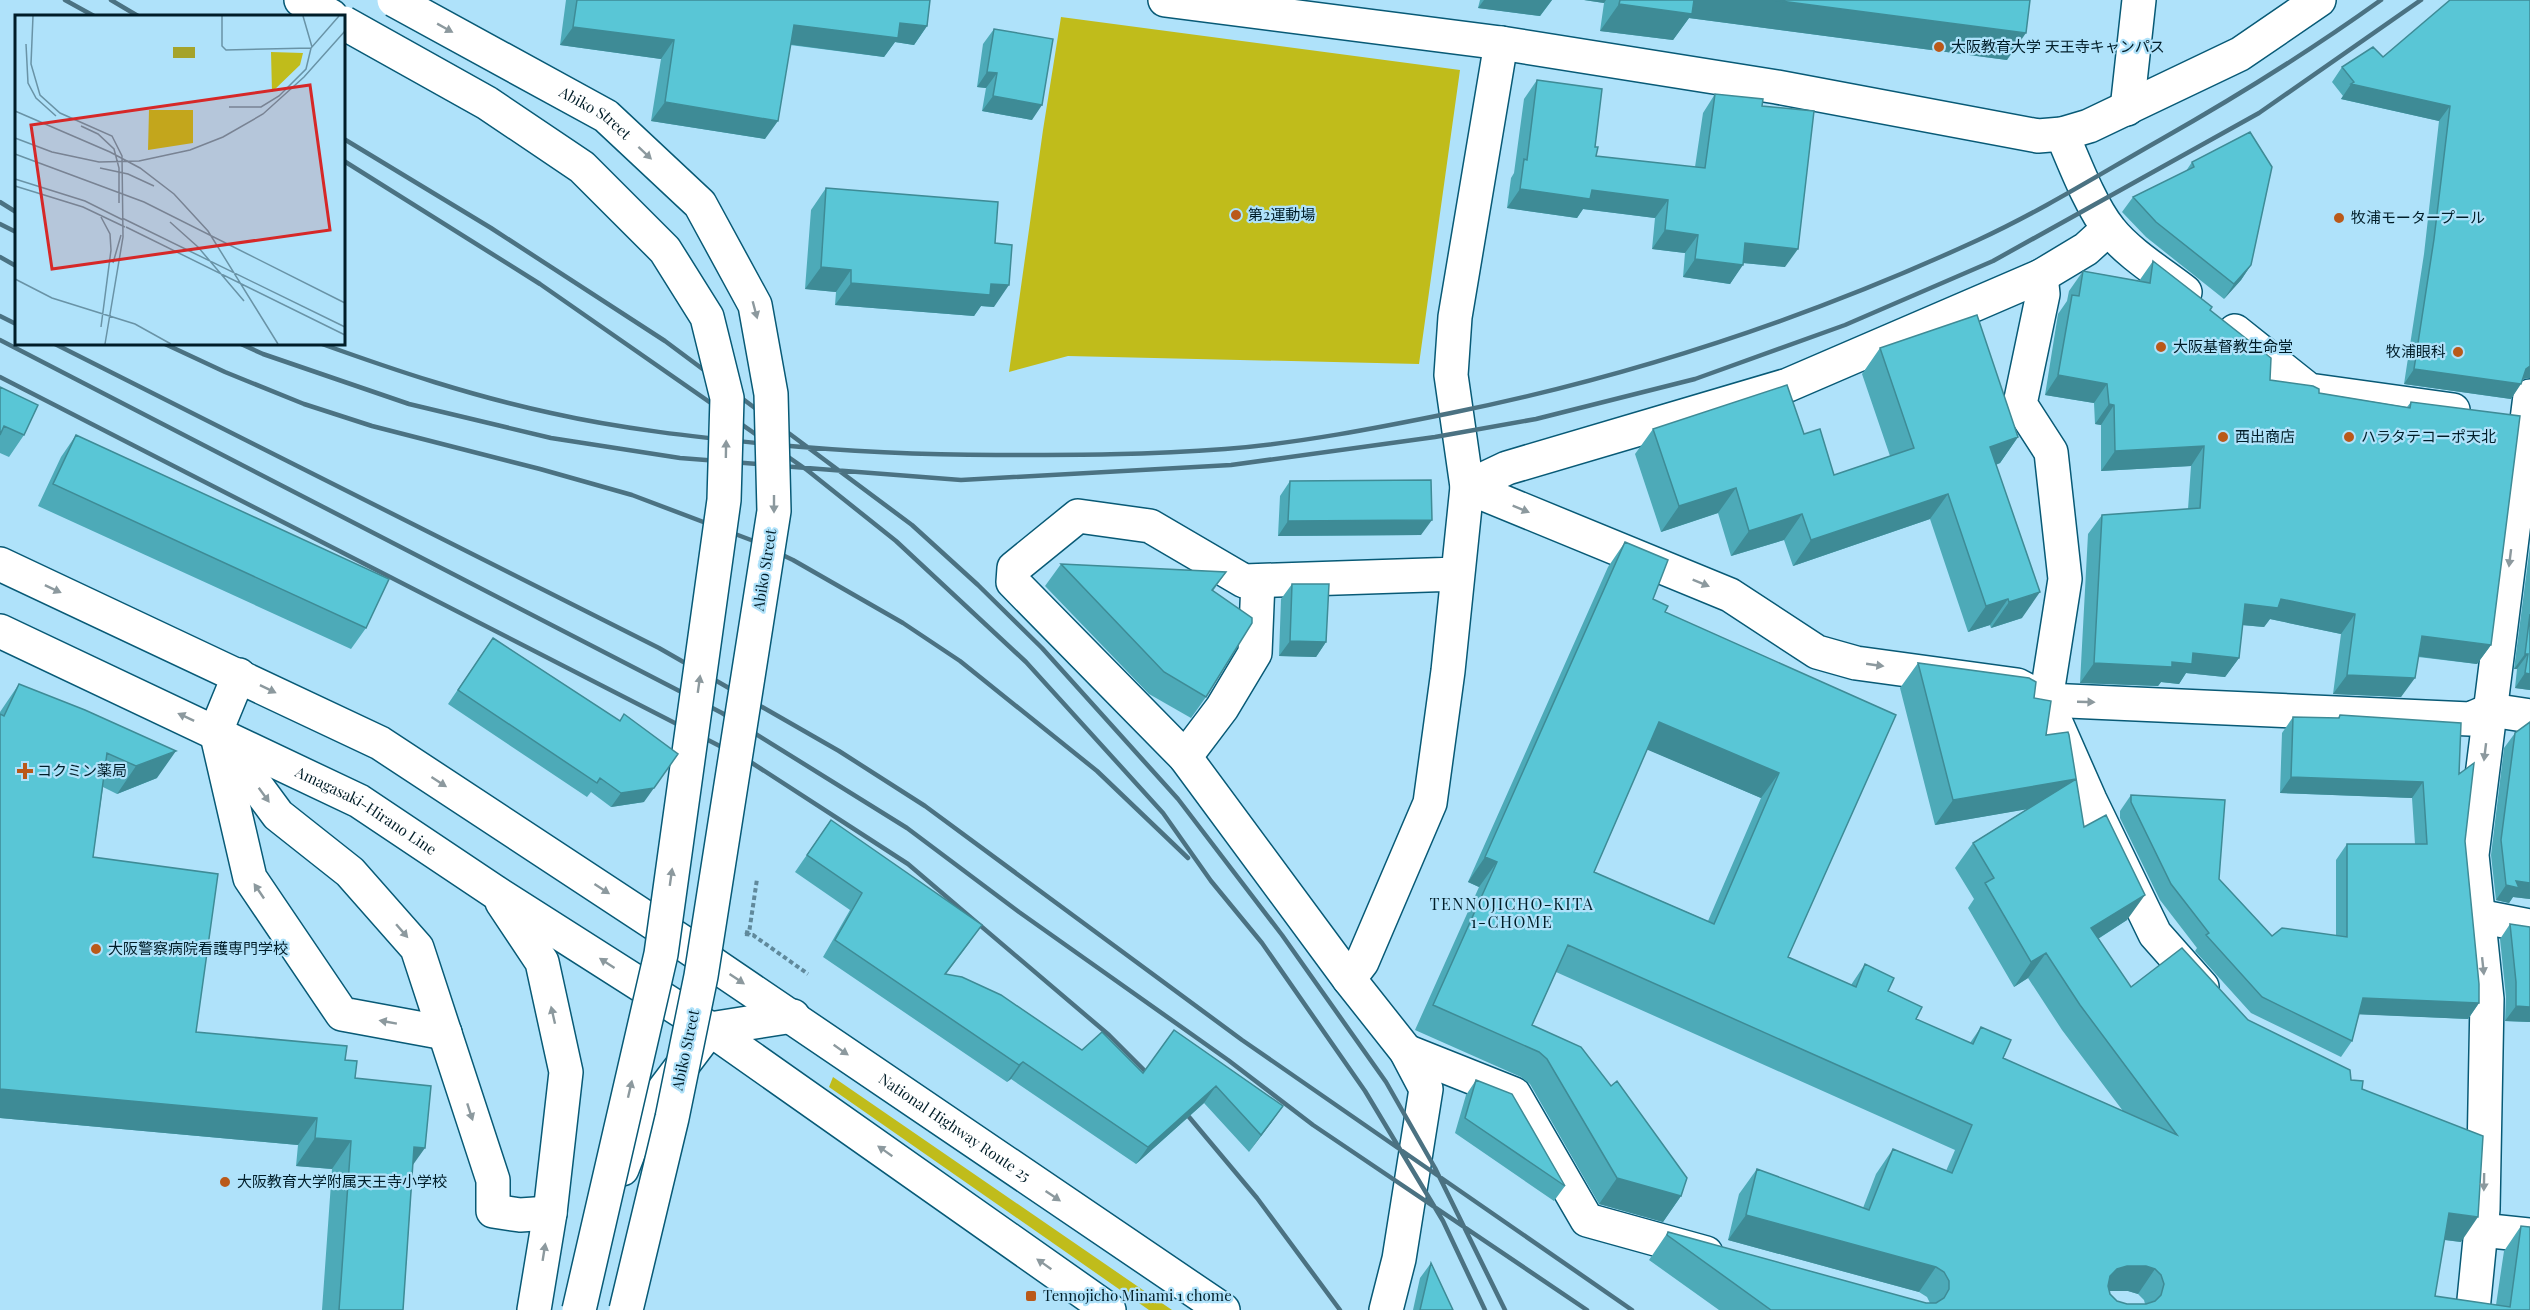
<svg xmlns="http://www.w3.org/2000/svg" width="2530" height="1310" font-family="'Playfair Display','Noto Sans JP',serif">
<rect width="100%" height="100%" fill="#afe2fa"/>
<path fill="#c0bc1b" d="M1061,17L1460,70L1419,364L1068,356L1009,372L1043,130Z
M833,1077L1172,1310H1149L829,1087Z"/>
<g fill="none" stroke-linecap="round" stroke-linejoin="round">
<g stroke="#085a76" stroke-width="36">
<g id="minor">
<path d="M1165,0L1501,43L1777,87L2038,136L2062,134L2089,126L2240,54L2319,0"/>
<path d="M1501,43L1455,317L1451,375L1467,487L1730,595L1817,652L1856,663L2017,685L2046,700L2470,719L2491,710L2530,716"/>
<path d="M2127,109L2139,0"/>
<path d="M2062,134C2074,162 2091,207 2110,230C2128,253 2162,274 2185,292"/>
<path d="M2041,276L2043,294L2020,404L2051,452L2065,579L2046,700L2090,800L2155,934L2202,987"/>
<path d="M2235,331L2309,390L2453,410"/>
<path d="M0,564L380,743L687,945"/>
<path d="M1458,574L1244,581L1150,526L1078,516L1014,568L1013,582L1185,757L1349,979L1362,962L1430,803L1448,671L1467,487L1507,468L1788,385L2041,276L2086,249L2108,229"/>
<path id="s1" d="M0,631L359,801L495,892L710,1029"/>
<path d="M239,675L216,731L250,878L342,1014L445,1033"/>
<path d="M219,735L278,815L350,872L417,948L493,1180V1211L520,1215L550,1213"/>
<path d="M1185,757L1222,708L1255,653L1258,581"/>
<path d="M502,902L542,962L566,1072L550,1213L534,1310"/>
<path d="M2478,916L2530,926"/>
<path d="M1349,979L1406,1051L1426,1089L1399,1259L1386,1310"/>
<path d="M1406,1051L1514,1094L1587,1220L1706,1253"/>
<path d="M622,1169L641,1120L710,1029L793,1016"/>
<path d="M2481,1230L2530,1235"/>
<path d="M2473,1310L2483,1209L2487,999L2472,855L2530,396"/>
</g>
</g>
<g stroke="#085a76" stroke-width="36">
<path id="major" d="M301,0L331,16"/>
</g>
<g stroke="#085a76" stroke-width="36">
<g id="highway">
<path id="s2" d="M688,947L1223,1310"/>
<path d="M710,1029L1109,1310"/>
</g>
</g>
<path stroke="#60899b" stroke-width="4" stroke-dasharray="4.5 3" stroke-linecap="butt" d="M745,932L749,933L757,879
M745,934L753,935L808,974"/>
<use href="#minor" stroke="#fff" stroke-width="33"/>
<use href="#major" stroke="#fff" stroke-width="33"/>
<use href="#highway" stroke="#fff" stroke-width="33"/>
<path stroke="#4b7282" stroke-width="4.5" d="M65,0L94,16
M111,0L138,16
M344,139L491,228L665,341L912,525L978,585L1042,648L1178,799L1282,935L1386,1082L1435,1168L1505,1310
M344,161L540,284L807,470L896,541L1026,662L1163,813L1211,881L1262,943L1365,1091L1443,1221L1485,1310
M0,202L16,212
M0,224L16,232
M0,257L16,266
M0,316L16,324
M0,340L722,713L907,828L1019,912L1228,1060L1313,1125L1587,1310
M55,344L659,648L839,751L925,806L1242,1040L1632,1310
M165,344L225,372L304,404L372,426L540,469L632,495L751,540L793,560L903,623L960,661L1097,771L1188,858
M241,344L263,354L409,404L551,438L680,458L961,480L1231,465L1435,437L1536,419L1695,379L1845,325L1993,261L2259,113L2421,0
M322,344C397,371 472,396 551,413C622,429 695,437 767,444C843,451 919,455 996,455C1072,455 1149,455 1225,449C1300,443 1377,428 1451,413C1633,376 1809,318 1978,240C2041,211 2100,174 2160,140C2236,97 2310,51 2381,0
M0,377L749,761L908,864L1109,1035L1156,1082
M1179,1105L1257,1198L1340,1310"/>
<g stroke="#085a76" stroke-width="36" stroke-linecap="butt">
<g id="major-bridge">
<path id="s3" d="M394,0L606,116L700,204L755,305L771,394L774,511L701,976L672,1118L626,1310"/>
<path d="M344,23L487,103L582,167L665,250L707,317L727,398L724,500L661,954L579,1310"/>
</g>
</g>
<use href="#major-bridge" stroke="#fff" stroke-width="33"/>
</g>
<path fill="#4daab8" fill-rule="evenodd" d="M566,0H930L927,26L914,45L895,42L884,57L790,45L765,139L651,121L661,59L560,45Z
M1480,0H1552L1540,16L1478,8Z
M1584,0H2030L2007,60L1689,18L1673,40L1600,31L1604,3Z
M2530,0V378L2523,379L2511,399L2404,384L2424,254L2439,121L2341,99L2343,96L2332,82L2342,67L2383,57Z
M994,29L1032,120L982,111L986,88L977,87L983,44Z
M1537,80L1595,147L1596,156L1695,167L1703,113L1715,94L1762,106L1785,267L1743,263L1730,284L1683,277L1685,253L1652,249L1655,218L1583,209L1577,218L1507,208L1511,178L1514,173L1524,99Z
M2192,162L2251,265L2241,280L2224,299L2146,237L2122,212L2133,197L2186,171Z
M826,188L995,243L994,307L981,306L974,316L835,305L836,292L805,289L811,210Z
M2153,261L2210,310L2270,380L2319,393L2407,407L2411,402L2491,645L2477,664L2418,657L2401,697L2333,694L2341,634L2270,619L2264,627L2242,625L2239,658L2225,677L2186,673L2179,684L2161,682L2158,686L2080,683L2088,534L2102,515L2188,509L2191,466L2101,471V425L2095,424L2094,403L2045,395L2058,314L2067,301L2069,291L2083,271L2139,281Z
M1880,348L2018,437L2000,463L1996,465L2022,618L1991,628L1990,625L1968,632L1930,519L1793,566L1784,540L1731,556L1718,513L1661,532L1635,454L1653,429L1804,434L1834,475L1890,456L1862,374Z
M0,387L24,435L9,457L0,453Z
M76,435L366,628L351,649L38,506L61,457Z
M1290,481L1421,535L1278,536L1280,496Z
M1625,542L1653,599L1665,612L1896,715L1788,957L1851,985L1865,964L1888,991L1916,1019L1970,1043L1981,1027L2003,1058L2123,1111L2062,1030L2028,978L2014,987L1968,908L1974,899L1955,868L1973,843L2027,809L1935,825L1900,688L1918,663L2034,698L2046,735L2084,827L2127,920L2098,939L2131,987L2248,1020L2351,1080L2362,1089L2461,1242L2444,1240L2435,1296L2496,1305L2504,1251L2521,1226L2530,1310H1719L1649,1260L1668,1232L1926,1303H1930L1927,1297L1919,1292L1728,1240L1739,1194L1757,1169L1863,1208L1876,1174L1893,1149L1946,1171L1955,1150L1556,972L1532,1025L1681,1196L1663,1222L1599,1204L1530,1084L1521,1077L1415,1030L1479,887L1468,882L1608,567ZM1647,749L1761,798L1708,921L1594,872ZM2109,1291H2128L2138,1294L2144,1300L2145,1304H2127L2117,1301L2110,1294Z
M2530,546V690L2515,688L2517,669H2514Z
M1061,564L1226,572L1213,591L1206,697L1191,718L1149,694L1045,586Z
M1292,584L1326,642L1316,657L1279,656L1281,599Z
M493,638L644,802L611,807L591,792L587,797L448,704Z
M19,684L157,778L117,794L103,787L93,857L196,1032L345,1060L355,1078L413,1165L403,1310H322L332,1169L296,1166L298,1145L0,1118V712Z
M2340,715L2459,774L2479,1003L2468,1019L2359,1014L2352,1041L2341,1057L2251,1013L2195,951L2197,948L2160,900L2120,818V811L2131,795L2219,879L2272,936L2336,935V860L2347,844H2415L2412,798L2280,793L2282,733L2293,717L2338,718Z
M2530,722V899L2513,897L2509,903L2496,900L2491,855L2504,748L2515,733Z
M831,820L970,942L946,974L1082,1050L1143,1073L1174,1030L1283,1106L1249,1152L1204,1103L1136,1164L1011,1079L1007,1082L823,957L850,910L795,872Z
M2510,924L2530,1022L2505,1021L2506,997L2500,939Z
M1476,1080L1565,1186L1554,1201L1455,1133L1466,1095Z
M1431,1263L1453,1310H1413L1420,1278Z"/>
<path fill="#3e8b96" d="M1484,0H1552L1540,16L1478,8Z
M1584,0H1606L1604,3Z
M1688,0H1773L2026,33L2007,60L1689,18L1673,40L1600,31L1619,4Z
M900,23L927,26L914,45L895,42L884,57L780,43L794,25Z
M573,27L674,40L661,59L560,45Z
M987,72L997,73L986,88L977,87Z
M2351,84L2450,106L2439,121L2341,99Z
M993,96L1042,105L1032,120L982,111Z
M665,102L778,121L765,139L651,121Z
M1520,189L1592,190L1668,200L1655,218L1583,209L1577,218L1507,208Z
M1665,230L1698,235L1685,253L1652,249Z
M1745,243L1798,249L1785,267L1733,262Z
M1695,259L1743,265L1730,284L1683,277Z
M2251,265L2241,280L2224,299L2234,284Z
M821,267L851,270L836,292L805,289Z
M851,283L991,284L1009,285L994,307L981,306L974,316L835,305Z
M2530,366V378L2522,379L2521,384L2511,399L2404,384L2414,369H2526Z
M2058,375L2107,384L2094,403L2045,395Z
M2109,404L2114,405L2101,425L2095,424Z
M2018,437L2000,463L1972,473L1990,447Z
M2204,446L2191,466L2101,471L2115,451Z
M1736,488L1718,513L1661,532L1679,506Z
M1948,494L1930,519L1793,566L1811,540Z
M1802,514L1784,540L1731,556L1749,531Z
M1432,520L1421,535L1278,536L1288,521Z
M2040,592L2022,618L1991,628L2009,602Z
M2008,599L1990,625L1968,632L1986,606Z
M2281,599L2355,614L2341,634L2270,619L2264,627L2231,624L2245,604Z
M2422,636L2491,645L2477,664L2408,655Z
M1290,641L1326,642L1316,657L1279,656Z
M2193,653L2239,658L2225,677L2186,673L2179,684L2161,682L2158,686L2080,683L2094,663Z
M2525,654H2528L2517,669H2514Z
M2525,673L2530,674V690L2515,688Z
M2347,675L2415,678L2401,697L2333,694Z
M1659,722L1779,773L1761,798L1641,747Z
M176,751L157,778L117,794L136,766Z
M2291,777L2423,782L2412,798L2280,793Z
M2076,779L2058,804L1935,825L1953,800Z
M654,788L644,802L611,807L621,793Z
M1485,857L1497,862L1479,887L1468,882Z
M2516,881L2530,883V899L2513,897L2509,903L2496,900L2506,885Z
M2145,895L2127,920L2074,954L2091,928Z
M2046,953L2028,978L2014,987L2031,962Z
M2363,998L2479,1003L2468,1019L2351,1014Z
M2516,1006L2530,1007V1022L2505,1021Z
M1023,1062L1011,1079L1007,1082L1019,1065Z
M1216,1086L1204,1103L1136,1164L1148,1147Z
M0,1089L317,1118L298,1145L0,1118Z
M1283,1106L1271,1123L1249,1152L1261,1135Z
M315,1138L351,1141L332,1169L296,1166Z
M414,1147L425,1148L405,1176Z
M1617,1178L1681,1196L1663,1222L1599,1204Z
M2449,1213L2478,1217L2461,1242L2431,1238Z
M1746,1215L1936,1267L1919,1292L1728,1240Z
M2127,1266H2146L2155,1269L2138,1294L2128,1291H2109L2099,1294L2110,1276L2117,1269Z"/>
<path fill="#59c6d6" stroke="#3e8b96" stroke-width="1.5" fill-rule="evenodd" d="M577,0H930L927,26L900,23L898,38L794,25L778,121L665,102L674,40L573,27Z
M1620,0H1694L1692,14L1619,4Z
M1773,0H2030L2026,33Z
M2450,0H2530V366L2526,369L2521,384L2414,369L2434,239L2450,106L2351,84L2354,82L2342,67L2373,47L2383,57Z
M994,29L1053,39L1042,105L993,96L997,73L987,72Z
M1537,80L1602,89L1595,147H1598L1596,156L1705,168L1715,94L1763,99L1762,106L1814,111L1798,249L1745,243L1743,265L1695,259L1698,235L1665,230L1668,200L1592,190L1590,199L1520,189L1524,159L1527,160Z
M2250,132L2272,167L2251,265L2234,284L2156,222L2133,197L2194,167L2192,162Z
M826,188L998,202L995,243L1012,245L1009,285L991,284L990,295L851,283V270L821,267Z
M2153,261L2212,307L2210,310L2271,358L2270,380L2313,386L2319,389V393L2410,408L2411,402L2520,416L2491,645L2422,636L2415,678L2347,675L2355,614L2281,599L2278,608L2245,604L2239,658L2193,653L2192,664L2172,662V667L2094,663L2102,515L2200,508L2204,446L2115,451L2114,405L2109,404L2107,384L2058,375L2072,295L2079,296L2083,271L2150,283Z
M1977,315L2018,437L1990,447L2040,592L2009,602L2008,599L1986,606L1948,494L1811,540L1802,514L1749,531L1736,488L1679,506L1653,429L1787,385L1804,434L1820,429L1834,475L1914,448L1880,348Z
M0,387L38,405L24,435L4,426L0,435Z
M76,435L389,579L366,628L53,484Z
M1431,480L1432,520L1288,521L1290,481Z
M1625,542L1668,560L1653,599L1668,606L1665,612L1896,715L1788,957L1856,987L1865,964L1894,978L1888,991L1922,1007L1916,1019L1973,1044L1981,1027L2011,1040L2003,1058L2177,1135L2080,1005L2046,953L2031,962L1985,883L1994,878L1973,843L2076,779L1953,800L1918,663L2029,678L2036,682L2034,698L2051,701L2046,735L2068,732L2069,735L2084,827L2106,815L2145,895L2091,928L2131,987L2182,948L2248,1020L2350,1070L2351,1080L2363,1081L2362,1089L2483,1136L2478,1217L2449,1213L2435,1296L2510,1307L2521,1226L2530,1227V1310H1771L1667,1235L1668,1232L1926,1303H1936L1944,1298L1949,1289V1281L1944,1272L1936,1267L1746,1215L1757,1169L1869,1210L1893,1149L1952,1173L1972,1125L1568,945L1532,1025L1581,1047L1611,1086L1617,1081L1687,1178L1681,1196L1617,1178L1547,1059L1539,1052L1433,1005L1497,862L1485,857ZM1659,722L1779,773L1714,924L1594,872ZM2127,1266H2146L2155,1269L2161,1275L2164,1284L2161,1295L2155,1301L2146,1304H2127L2117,1301L2110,1294L2108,1286L2110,1276L2117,1269Z
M1061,564L1226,572L1212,590L1252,618V623L1206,697L1164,672Z
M1292,584H1329L1326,642L1290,641Z
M2530,614V674L2525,673L2528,654H2525Z
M493,638L620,721L624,714L678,754L654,788L621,793L600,778L597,783L458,690Z
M19,684L85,710L176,751L136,766L107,753L93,857L218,874L196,1032L347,1046L345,1060L357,1061L355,1078L431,1086L425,1148L414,1147L403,1310H339L351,1141L315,1138L317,1118L0,1089V714L4,716Z
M2340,715L2461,723L2459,774L2474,763L2465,841L2479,984V1003L2363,998L2352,1041L2262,997L2206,935L2209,933L2171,884L2131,802V795L2225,800L2219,879L2272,936L2282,928L2347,937V844H2427L2423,782L2291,777L2293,717L2339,718Z
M2530,722V883L2516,881L2519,888L2506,885L2501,840L2515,733Z
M831,820L982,925L945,974L962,977L1001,995L1082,1050L1102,1032L1143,1073L1174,1030L1283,1106L1261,1135L1216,1086L1148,1147L1023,1062L1019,1065L835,940L862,893L807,855Z
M2510,924L2530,927V1007L2516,1006V982Z
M1476,1080L1512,1094L1565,1186L1465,1118Z
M1431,1263L1453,1310H1420Z"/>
<defs><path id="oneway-solid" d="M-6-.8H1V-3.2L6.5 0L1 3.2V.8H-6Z" transform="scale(1.5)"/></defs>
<g fill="#8c999e">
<use href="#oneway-solid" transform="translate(445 28) rotate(29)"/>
<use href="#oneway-solid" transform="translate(645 153) rotate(43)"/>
<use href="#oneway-solid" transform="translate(755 310) rotate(75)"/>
<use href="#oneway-solid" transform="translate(726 449) rotate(-89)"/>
<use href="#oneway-solid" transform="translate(774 504) rotate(90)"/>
<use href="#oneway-solid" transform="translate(1521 509) rotate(22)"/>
<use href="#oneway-solid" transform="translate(2510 558) rotate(97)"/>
<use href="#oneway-solid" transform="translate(1701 583) rotate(22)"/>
<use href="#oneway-solid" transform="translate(53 589) rotate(25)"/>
<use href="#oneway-solid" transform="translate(1875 665) rotate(8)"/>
<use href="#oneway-solid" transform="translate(699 684) rotate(-82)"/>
<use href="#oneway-solid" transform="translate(268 689) rotate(26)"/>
<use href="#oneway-solid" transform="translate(2086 702) rotate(2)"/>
<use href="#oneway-solid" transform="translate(186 717) rotate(-155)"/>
<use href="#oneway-solid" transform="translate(2485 752) rotate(97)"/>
<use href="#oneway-solid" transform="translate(439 782) rotate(33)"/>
<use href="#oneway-solid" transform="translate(264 795) rotate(54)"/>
<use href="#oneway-solid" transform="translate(671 877) rotate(-82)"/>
<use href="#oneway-solid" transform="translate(602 889) rotate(33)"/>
<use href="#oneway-solid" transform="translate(259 891) rotate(-124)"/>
<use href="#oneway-solid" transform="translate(402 931) rotate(49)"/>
<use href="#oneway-solid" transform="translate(607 963) rotate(-147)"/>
<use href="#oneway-solid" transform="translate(2483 966) rotate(84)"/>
<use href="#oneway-solid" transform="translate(737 979) rotate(34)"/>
<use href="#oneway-solid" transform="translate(553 1015) rotate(-103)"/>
<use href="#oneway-solid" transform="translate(388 1022) rotate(-170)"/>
<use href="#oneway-solid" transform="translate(841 1050) rotate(35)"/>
<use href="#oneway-solid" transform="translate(630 1089) rotate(-77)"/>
<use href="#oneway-solid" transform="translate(470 1112) rotate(72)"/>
<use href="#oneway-solid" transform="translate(885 1151) rotate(-145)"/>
<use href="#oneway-solid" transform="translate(2484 1182) rotate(91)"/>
<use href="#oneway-solid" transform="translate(1053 1196) rotate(34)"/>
<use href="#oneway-solid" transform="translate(544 1252) rotate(-81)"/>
<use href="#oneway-solid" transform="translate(1044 1264) rotate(-145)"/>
</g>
<g fill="#ba5919" stroke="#afe2fa" stroke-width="2">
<circle cx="1939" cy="47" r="6"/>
<circle cx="1236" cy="215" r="6"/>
<circle cx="2339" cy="218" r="6"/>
<circle cx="2161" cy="347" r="6"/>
<circle cx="2458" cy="352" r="6"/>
<circle cx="2223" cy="437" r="6"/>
<circle cx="2349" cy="437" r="6"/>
<path d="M22 762h6v6h6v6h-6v6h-6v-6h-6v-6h6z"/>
<circle cx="96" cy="949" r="6"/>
<circle cx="225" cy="1182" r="6"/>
<rect x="1025" y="1290" width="12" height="12" rx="3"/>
</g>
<g text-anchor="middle" stroke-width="4.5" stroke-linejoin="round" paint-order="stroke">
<g font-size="15" fill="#001d28" stroke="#afe2fa" text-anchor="start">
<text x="1951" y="52">大阪教育大学 天王寺キャンパス</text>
<text x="1248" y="220">第2運動場</text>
<text x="2351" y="223">牧浦モータープール</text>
<text x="2173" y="352">大阪基督教生命堂</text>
<text x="2446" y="357" text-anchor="end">牧浦眼科</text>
<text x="2235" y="442">西出商店</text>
<text x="2361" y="442">ハラタテコーポ天北</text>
<text x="37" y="776">コクミン薬局</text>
<text x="108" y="954">大阪警察病院看護専門学校</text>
<text x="237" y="1187">大阪教育大学附属天王寺小学校</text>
<text x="1043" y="1301">Tennojicho Minami 1 chome</text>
</g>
<g font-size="15" fill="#001d28" stroke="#afe2fa">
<text dy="5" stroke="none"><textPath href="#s3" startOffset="231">Abiko Street</textPath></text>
<text transform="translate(765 570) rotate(-81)" y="5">Abiko Street</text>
<text dy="5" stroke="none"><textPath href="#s1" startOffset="408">Amagasaki-Hirano Line</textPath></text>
<text transform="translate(686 1050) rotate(-78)" y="5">Abiko Street</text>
<text dy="5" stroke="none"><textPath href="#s2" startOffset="322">National Highway Route 25</textPath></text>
</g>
<g font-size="16" letter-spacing="1.5" fill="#001d28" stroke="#afe2fa">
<text x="1512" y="910">TENNOJICHO-KITA<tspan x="1512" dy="18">1-CHOME</tspan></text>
</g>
</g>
<g transform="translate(15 15)">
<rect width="330" height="330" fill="#afe2fa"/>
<path d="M256,37L288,38L285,50L257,77ZM134,95H178V128L133,135Z" fill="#c0bc1b"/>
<path d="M158,32H180V43H158Z" fill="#a5a32b"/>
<path fill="none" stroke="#6993a6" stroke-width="1.5" d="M18,1L16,49L25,80L45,98L97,121L107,141L108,222L90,329M207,1V31L211,35L296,33M288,1L297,32M11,29L13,68L21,83L41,101M214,92H246L264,81L291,54L296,33L324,1M0,96L95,137L125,153L159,179L193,216L263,329M66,111L83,119L99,134L104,153V188M0,123L37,137L84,147L124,146L175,135L208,122L248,99L289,62L330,16M0,139L129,187L330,288M85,153L113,159L139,171M0,164L70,186L108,205M0,171L68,192L110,212M107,203L330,312M155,207L183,232L229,286M111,212L330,320M98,248L106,220M0,264L37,283L120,309L156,329M86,312L96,235L95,219L86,202"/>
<path fill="#d62828" fill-opacity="0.15" stroke="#d62828" stroke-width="3" d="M295,70L315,215L37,254L16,110Z"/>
<rect width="330" height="330" fill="none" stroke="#001d28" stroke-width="3"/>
</g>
</svg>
